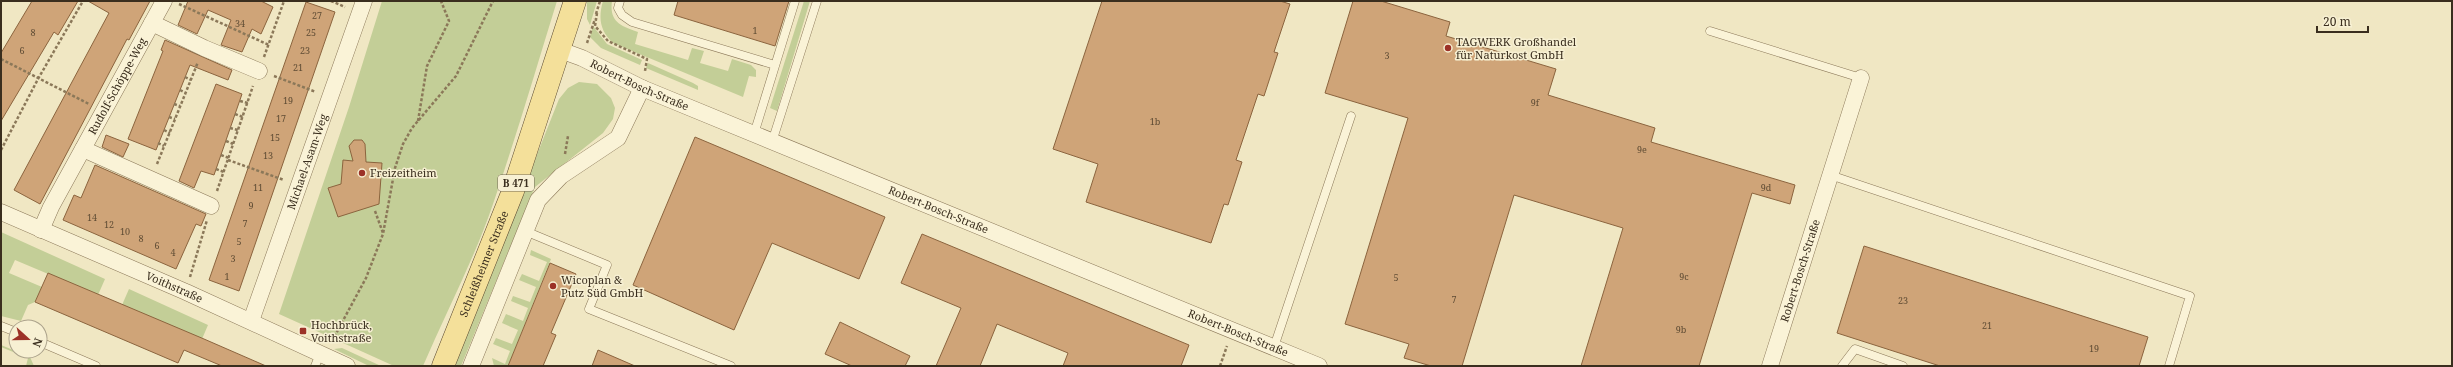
<svg xmlns="http://www.w3.org/2000/svg" width="2453" height="367" font-family="'Noto Serif',serif">
<rect width="100%" height="100%" fill="#f0e7c3"/>
<path fill="#c3ce97" d="M382,1H557C536,69 516,137 493,204C474,260 446,312 423,366H394L279,314L349,107Z
M587,1H597L590,25L587,19Z
M603,1H612C609,22 621,26 638,32L635,44L688,60L692,48L704,51L700,63L728,71L732,59L751,65L756,70V77L749,76L743,97L613,43C600,31 598,18 603,1Z
M804,1H810L777,111L770,108Z
M593,26L607,44L642,60L640,65L601,48L590,37Z
M648,63L693,83L698,86V90L646,68Z
M579,82L597,84L611,98L615,108L613,119L603,133L535,187L461,366H453L559,99L568,88Z
M1,232L105,279L98,295L15,260L9,273L42,287L35,302L28,305L21,321L1,316Z
M531,250L551,259L508,366H494L492,358L505,364L510,351L493,344L496,338L512,344L518,330L502,323L506,314L523,321L528,308L511,301L513,296L530,302L536,287L519,280L522,274L539,281L547,262L530,255Z
M129,289L208,325L202,339L122,305Z
M1,345L30,357L34,366H26L28,358L1,347Z
M342,348L381,366H369L334,349Z"/>
<path fill="#cfa478" stroke="#8b643e" d="M32,1H78L58,35L54,32L1,121V53Z
M88,1H150L129,40L127,39L40,204L14,190L109,13Z
M188,1H261L273,7L261,34L252,29L242,52L221,45L231,20L208,10L197,34L178,25Z
M678,1H789L775,46L674,15Z
M1102,1H1280L1290,4L1274,52L1278,53L1264,96L1258,94L1236,160L1242,162L1228,205L1224,204L1211,243L1086,202L1098,164L1053,149Z
M1353,1H1381L1450,22L1446,36L1556,69L1548,95L1655,128L1651,142L1795,185L1790,204L1752,193L1699,366H1581L1623,228L1514,195L1462,366H1431L1404,358L1409,344L1345,324L1408,118L1325,93Z
M306,2L335,12L239,291L209,280Z
M165,40L232,70L228,80L190,65L156,150L128,139L163,51L161,50Z
M216,84L242,94L214,175L201,171L194,188L179,181Z
M106,135L129,144L123,157L102,147Z
M695,137L885,217L859,279L772,243L734,330L633,285Z
M354,140H362L365,144L366,162L382,163L379,204L338,217L328,188L341,184L343,160L353,161L349,146Z
M95,165L206,214L201,226L196,224L176,269L63,220L74,195L81,198Z
M922,234L1189,345L1181,366H1063L1068,353L997,324L980,366H936L961,308L901,283Z
M1864,246L2148,337L2139,366H1940L1837,333Z
M550,263L576,274L551,333L556,335L543,366H508Z
M48,273L204,339L266,366H222L184,350L178,363L35,302Z
M840,322L910,356L905,366H852L825,354Z
M598,350L635,366H592Z"/>
<g fill="none" stroke-linecap="round" stroke-linejoin="round">
<g stroke="#8b7859" stroke-width="9">
<path id="lane" d="M620,1L618,8L622,15L632,22L775,65
M1710,31L1861,78
M754,134L795,1
M772,142L817,1
M1830,175L2190,296L2169,366
M525,231L607,265L589,309L731,366
M1,326L16,332
M40,342L96,366
M1274,347L1351,116
M315,366L320,354
M1842,366L1855,349L1903,366"/>
</g>
<g stroke="#8b7859" stroke-width="17">
<g id="street">
<path d="M152,23L204,48L259,71"/>
<path id="s1" d="M560,50L582,58L642,88L1319,366"/>
<path d="M83,149L211,206"/>
<path id="s2" d="M1,212L186,292L347,366"/>
<path id="s3" d="M41,230L51,207L164,1"/>
<path id="s4" d="M251,321L364,1"/>
<path d="M471,366L538,200L561,176L618,138L642,88"/>
<path id="s5" d="M1770,366L1861,78"/>
</g>
</g>
<g stroke="#58462e" stroke-width="23">
<g id="primary">
<path id="s6" d="M443,366L513,191L575,1"/>
</g>
</g>
<path stroke="#8b7859" stroke-width="2.5" stroke-dasharray="3 2" stroke-linecap="butt" d="M331,1L345,7
M179,4L269,45
M597,13L595,26L608,41L647,59L645,71
M596,14L600,1
M587,43L595,19
M264,57L284,1
M1,59L89,104
M274,76L316,92
M185,77L191,80
M180,90L186,93
M240,101L248,103
M174,104L180,106
M235,114L243,117
M169,117L175,119
M418,121L427,66L449,21L441,1
M230,128L238,130
M164,130L170,133
M226,141L233,144
M158,143L164,146
M1,150L38,79L83,1
M565,154L568,136
M221,155L229,158
M228,160L284,180
M157,164L198,62
M216,169L224,172
M217,191L253,86
M375,211L383,233
M190,277L207,220
M332,341L366,278L383,234L395,168L403,144L412,128L456,76L493,1
M1220,366L1227,346"/>
<use href="#lane" stroke="#faf3d7" stroke-width="8"/>
<use href="#street" stroke="#faf3d7" stroke-width="16"/>
<use href="#primary" stroke="#f4e09a" stroke-width="22"/>
</g>
<g fill="#9c3127" stroke="#f7f0d3" stroke-width="1.5">
<circle cx="1448" cy="48" r="4"/>
<circle cx="362" cy="173" r="4"/>
<circle cx="553" cy="286" r="4"/>
<rect x="299" y="327" width="8" height="8" rx="2"/>
</g>
<g text-anchor="middle" stroke-width="3" stroke-linejoin="round" paint-order="stroke">
<g font-size="9" fill="#5f4c34">
<text x="317" y="19">27</text>
<text x="240" y="27">34</text>
<text x="755" y="34">1</text>
<text x="33" y="36">8</text>
<text x="311" y="36">25</text>
<text x="22" y="54">6</text>
<text x="305" y="54">23</text>
<text x="1387" y="59">3</text>
<text x="298" y="71">21</text>
<text x="288" y="104">19</text>
<text x="1535" y="106">9f</text>
<text x="281" y="122">17</text>
<text x="1155" y="125">1b</text>
<text x="275" y="141">15</text>
<text x="1642" y="153">9e</text>
<text x="268" y="159">13</text>
<text x="258" y="191">11</text>
<text x="1766" y="191">9d</text>
<text x="251" y="209">9</text>
<text x="92" y="221">14</text>
<text x="245" y="227">7</text>
<text x="109" y="228">12</text>
<text x="125" y="235">10</text>
<text x="141" y="242">8</text>
<text x="239" y="245">5</text>
<text x="157" y="249">6</text>
<text x="173" y="256">4</text>
<text x="233" y="262">3</text>
<text x="227" y="280">1</text>
<text x="1684" y="280">9c</text>
<text x="1396" y="281">5</text>
<text x="1454" y="303">7</text>
<text x="1903" y="304">23</text>
<text x="1987" y="329">21</text>
<text x="1681" y="333">9b</text>
<text x="2094" y="352">19</text>
</g>
<rect fill="#f7f0d3" stroke="#736854" stroke-width="1" x="498" y="175" width="36" height="16" rx="3"/>
<g font-size="10" font-weight="bold" fill="#3a2e1e">
<text x="516" y="187">B 471</text>
</g>
<g font-size="11" fill="#3a2e1e" stroke="#f7f0d3" text-anchor="start">
<text x="1456" y="46">TAGWERK Großhandel<tspan x="1456" dy="13">für Naturkost GmbH</tspan></text>
<text x="370" y="177">Freizeitheim</text>
<text x="561" y="284">Wicoplan &amp;<tspan x="561" dy="13">Putz Süd GmbH</tspan></text>
<text x="311" y="329">Hochbrück,<tspan x="311" dy="13">Voithstraße</tspan></text>
</g>
<g font-size="11" fill="#3a2e1e" stroke="#f7f0d3">
<text dy="4" stroke="none"><textPath href="#s1" startOffset="87">Robert-Bosch-Straße</textPath></text>
<text dy="4" stroke="none"><textPath href="#s3" startOffset="163">Rudolf-Schöppe-Weg</textPath></text>
<text dy="4" stroke="none"><textPath href="#s4" startOffset="169">Michael-Asam-Weg</textPath></text>
<text dy="4" stroke="none"><textPath href="#s1" startOffset="411">Robert-Bosch-Straße</textPath></text>
<text dy="4" stroke="none"><textPath href="#s6" startOffset="110">Schleißheimer Straße</textPath></text>
<text dy="4" stroke="none"><textPath href="#s5" startOffset="100">Robert-Bosch-Straße</textPath></text>
<text dy="4" stroke="none"><textPath href="#s2" startOffset="189">Voithstraße</textPath></text>
<text dy="4" stroke="none"><textPath href="#s1" startOffset="735">Robert-Bosch-Straße</textPath></text>
</g>
</g>
<rect width="2453" height="367" fill="none" stroke="#3a2e1e" stroke-width="4"/>
<g transform="translate(28 339) rotate(111)"><circle r="19" fill="#f7f0d3" stroke="#aba28b"/>
<path d="M0-3L7 15L0 10L-7 15Z" fill="#9c3127"/>
<text y="-6" font-size="11" font-weight="bold" text-anchor="middle" fill="#3a2e1e">N</text>
</g>
<path d="M2317 26v6h51v-6" fill="none" stroke="#3a2e1e" stroke-width="2"/>
<text x="2323" y="26" font-size="12" fill="#3a2e1e" stroke="#f7f0d3" stroke-width="3" paint-order="stroke">20 m</text>
</svg>
